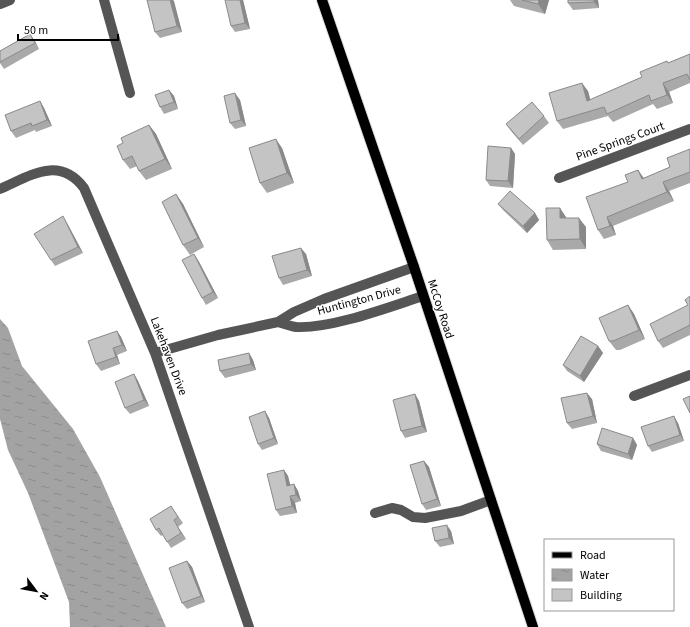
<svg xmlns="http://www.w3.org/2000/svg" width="690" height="627" font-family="'Source Sans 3',sans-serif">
<defs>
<pattern id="water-ripples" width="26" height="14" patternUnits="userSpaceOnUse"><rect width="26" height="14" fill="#a3a3a3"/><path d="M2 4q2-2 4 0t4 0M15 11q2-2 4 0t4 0" fill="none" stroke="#8b8b8b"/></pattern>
</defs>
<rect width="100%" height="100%" fill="#fff"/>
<path fill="url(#water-ripples)" d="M0,319L8,328L22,366L73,429L100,477L166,627H70L69,602L28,493L8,450L0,419Z"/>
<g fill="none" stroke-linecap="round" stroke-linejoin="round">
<g stroke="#dbdbdb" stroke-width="12">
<path id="major" d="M322,0L414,267L533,627"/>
</g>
<path stroke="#555" stroke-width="10" d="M104,0L130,93
M0,4L10,0
M559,178L690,129
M0,189C30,176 59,155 84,188L155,353L249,627
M278,322C284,324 290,326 296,327C331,329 389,307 423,296
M155,353L218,335L278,322L294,312L324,299L414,267
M634,396L690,375
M375,513L392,508L401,510L413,517L425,518L461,511L491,500"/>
<use href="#major" stroke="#000" stroke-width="10"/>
</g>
<path fill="#a9a9a9" d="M147,0H173L182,32L160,38L155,32Z
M243,0L250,29L235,32L231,26Z
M510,0H549L545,14L514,6Z
M568,0H598L599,8L573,10L568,3Z
M30,34L39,49L4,69L0,63V51Z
M690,54V83L669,92L673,103L657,109L653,104L613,122L608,116L563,129L557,121L588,91L590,100L642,77L667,61L668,63Z
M169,90L174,96L178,109L164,114L160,107Z
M240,100L246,126L235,129L230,123Z
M40,101L44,108L52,126L36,132L35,130L16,138L11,131Z
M544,116L549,123L523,145L511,131L506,124Z
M149,125L156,134L172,169L146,180L139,171L137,166L130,169L123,160V143Z
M282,148L294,183L267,193L260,183Z
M511,148L515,154L513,188L490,186L486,180Z
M690,149V183L669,191L674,201L613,226L616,235L604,239L598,230L628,182L638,170L644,178L670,167Z
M176,194L183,204L204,247L190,255L183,245Z
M498,204L535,213L539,220L527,233L503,210Z
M560,208L566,218L586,227V249L553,250L547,240Z
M67,223L83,253L55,266L51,260Z
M306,254L312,276L283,285L279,278Z
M198,260L218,298L206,305L202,298Z
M690,296V335L663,348L658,341L688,305Z
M628,305L634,314L645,339L620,350H616L609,341Z
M117,331L121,337L127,351L117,355L120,364L101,371L96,364Z
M598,346L603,353L584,382L567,371L563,365Z
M249,353L253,360L256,370L225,378L220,371Z
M134,374L138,381L149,406L130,414L125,408Z
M415,394L419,401L427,432L405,438L401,431Z
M592,399L597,423L572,429L567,423Z
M265,411L269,418L278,444L262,450L258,444Z
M678,423L684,441L652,452L648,446Z
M633,438L637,445L632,460L601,451L597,444Z
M424,461L429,467L441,506L426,510L422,504Z
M284,470L288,476L290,485L294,484L298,491L301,501L295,503L297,513L280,516L276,510Z
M171,506L183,523L178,527L186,539L171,548L163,535L161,536L156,530Z
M451,531L454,544L440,547L435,541Z
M187,561L192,567L205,602L187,609L182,603Z"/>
<path fill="#898989" d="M170,0H173L174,1L182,32L177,26Z
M240,0H243L250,29L245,23Z
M539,0H549L545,14L538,4Z
M594,0H598L599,8L594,2Z
M30,34L35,41L39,49L35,43Z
M582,83L588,91L593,110L587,101Z
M663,83L669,92L673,103L667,95Z
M169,90L174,96L178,109L174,102Z
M235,93L240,100L246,126L241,120Z
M40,101L44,108L52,126L47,120Z
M149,125L156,134L172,169L165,159Z
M276,139L282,148L294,183L287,173Z
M511,148L515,154L513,188L508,181Z
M638,170L644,179H642Z
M663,182L669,191L674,201L667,192Z
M176,194L183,204L204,247L198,238Z
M560,208L566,217L567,228L560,218Z
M535,213L539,220L527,233L523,226Z
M63,216L67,223L83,253L78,247Z
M607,217L613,226L616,235L610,226Z
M579,218L586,227V249L580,239Z
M301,248L306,254L312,276L307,270Z
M194,254L198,260L218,298L213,292Z
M628,305L634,314L645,339L639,330Z
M117,331L121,337L127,351L122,345Z
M598,346L603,353L584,382L580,376Z
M113,348L117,355L120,364L116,357Z
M249,353L253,360L256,370L251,364Z
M134,374L138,381L149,406L144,400Z
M587,393L592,399L597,423L593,416Z
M415,394L419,401L427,432L422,426Z
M265,411L269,418L278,444L274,438Z
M674,416L678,423L684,441L680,435Z
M633,438L637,445L632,460L628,454Z
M424,461L429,467L441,506L437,499Z
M284,470L288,476L292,492L287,486Z
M294,484L298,491L301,501L296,495Z
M290,496L295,503L297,513L292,506Z
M174,520L178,527L186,539L181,533Z
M447,525L451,531L454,544L449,538Z
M187,561L192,567L205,602L201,596Z"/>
<path fill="#c4c4c4" stroke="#898989" d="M147,0H170L177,26L155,32Z
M225,0H240L245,23L231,26Z
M522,0H539L538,4Z
M568,0H594V2L568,3Z
M30,34L35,43L0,62V51Z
M690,54V80L687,74L663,83L667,95L651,101L649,95L607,114L604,107L557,121L549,93L582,83L587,101L642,77L640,72L667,61L668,63Z
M169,90L174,102L160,107L155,95Z
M235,93L241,120L230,123L224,96Z
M40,101L47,120L32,126L31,123L11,131L5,115Z
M532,102L544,116L519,139L506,124Z
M149,125L165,159L139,171L132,156L123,160L117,146L123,143L121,138Z
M276,139L287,173L260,183L249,148Z
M488,146L511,148L508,181L486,180Z
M690,149V172L663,182L667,192L607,217L610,226L598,230L586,197L628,182L625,175L638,170L642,179L670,167L667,158Z
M510,191L535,213L523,226L498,204Z
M176,194L198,238L183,245L162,202Z
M546,208H560V218H579L580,239L547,240Z
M63,216L78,247L51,260L34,234Z
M301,248L307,270L279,278L272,256Z
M194,254L213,292L202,298L182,260Z
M690,296V325L658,341L650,324L688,305L685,300Z
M628,305L639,330L613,341H609L599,318Z
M117,331L122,345L113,348L116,357L96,364L88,341Z
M581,336L598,346L580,376L563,365Z
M249,353L251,364L220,371L218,360Z
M134,374L144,400L125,408L115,382Z
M587,393L593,416L567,423L561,398Z
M415,394L422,426L401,431L393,400Z
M690,396V413L683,399Z
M265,411L274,438L258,444L249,417Z
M674,416L680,435L648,446L641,427Z
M602,428L633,438L628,454L597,444Z
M424,461L437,499L422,504L410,465Z
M284,470L287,486L294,484L296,495L290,496L292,506L276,510L267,474Z
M171,506L178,517L174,520L181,533L167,542L159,528L156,530L150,519Z
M447,525L449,538L435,541L432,528Z
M187,561L201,596L182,603L169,568Z"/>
<g text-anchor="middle" stroke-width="3" stroke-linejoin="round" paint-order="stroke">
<g font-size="12" fill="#000" stroke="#fff">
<text transform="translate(620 141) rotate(-20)" y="4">Pine Springs Court</text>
<text transform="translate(359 300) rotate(-15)" y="4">Huntington Drive</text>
<text transform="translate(441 309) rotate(72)" y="4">McCoy Road</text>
<text transform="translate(169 356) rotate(69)" y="4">Lakehaven Drive</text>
</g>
</g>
<rect x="544" y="539" width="130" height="72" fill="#ffffff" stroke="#999999"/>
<rect x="552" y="552" width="20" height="6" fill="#000000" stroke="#999999"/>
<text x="580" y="559" font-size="12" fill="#000000">Road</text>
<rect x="552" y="569" width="20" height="12" fill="url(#water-ripples)" stroke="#999999"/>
<text x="580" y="579" font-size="12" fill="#000000">Water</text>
<rect x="552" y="589" width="20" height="12" fill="#c4c4c4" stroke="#999999"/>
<text x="580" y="599" font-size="12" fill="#000000">Building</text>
<g transform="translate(36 591) rotate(122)" stroke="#ffffff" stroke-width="3" paint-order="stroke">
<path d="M0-3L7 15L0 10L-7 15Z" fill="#000000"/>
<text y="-6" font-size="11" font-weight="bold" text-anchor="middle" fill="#000000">N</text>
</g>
<path d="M18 34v6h100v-6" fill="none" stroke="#000000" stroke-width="2"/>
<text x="24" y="34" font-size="12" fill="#000000" stroke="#ffffff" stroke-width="3" paint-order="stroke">50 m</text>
</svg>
